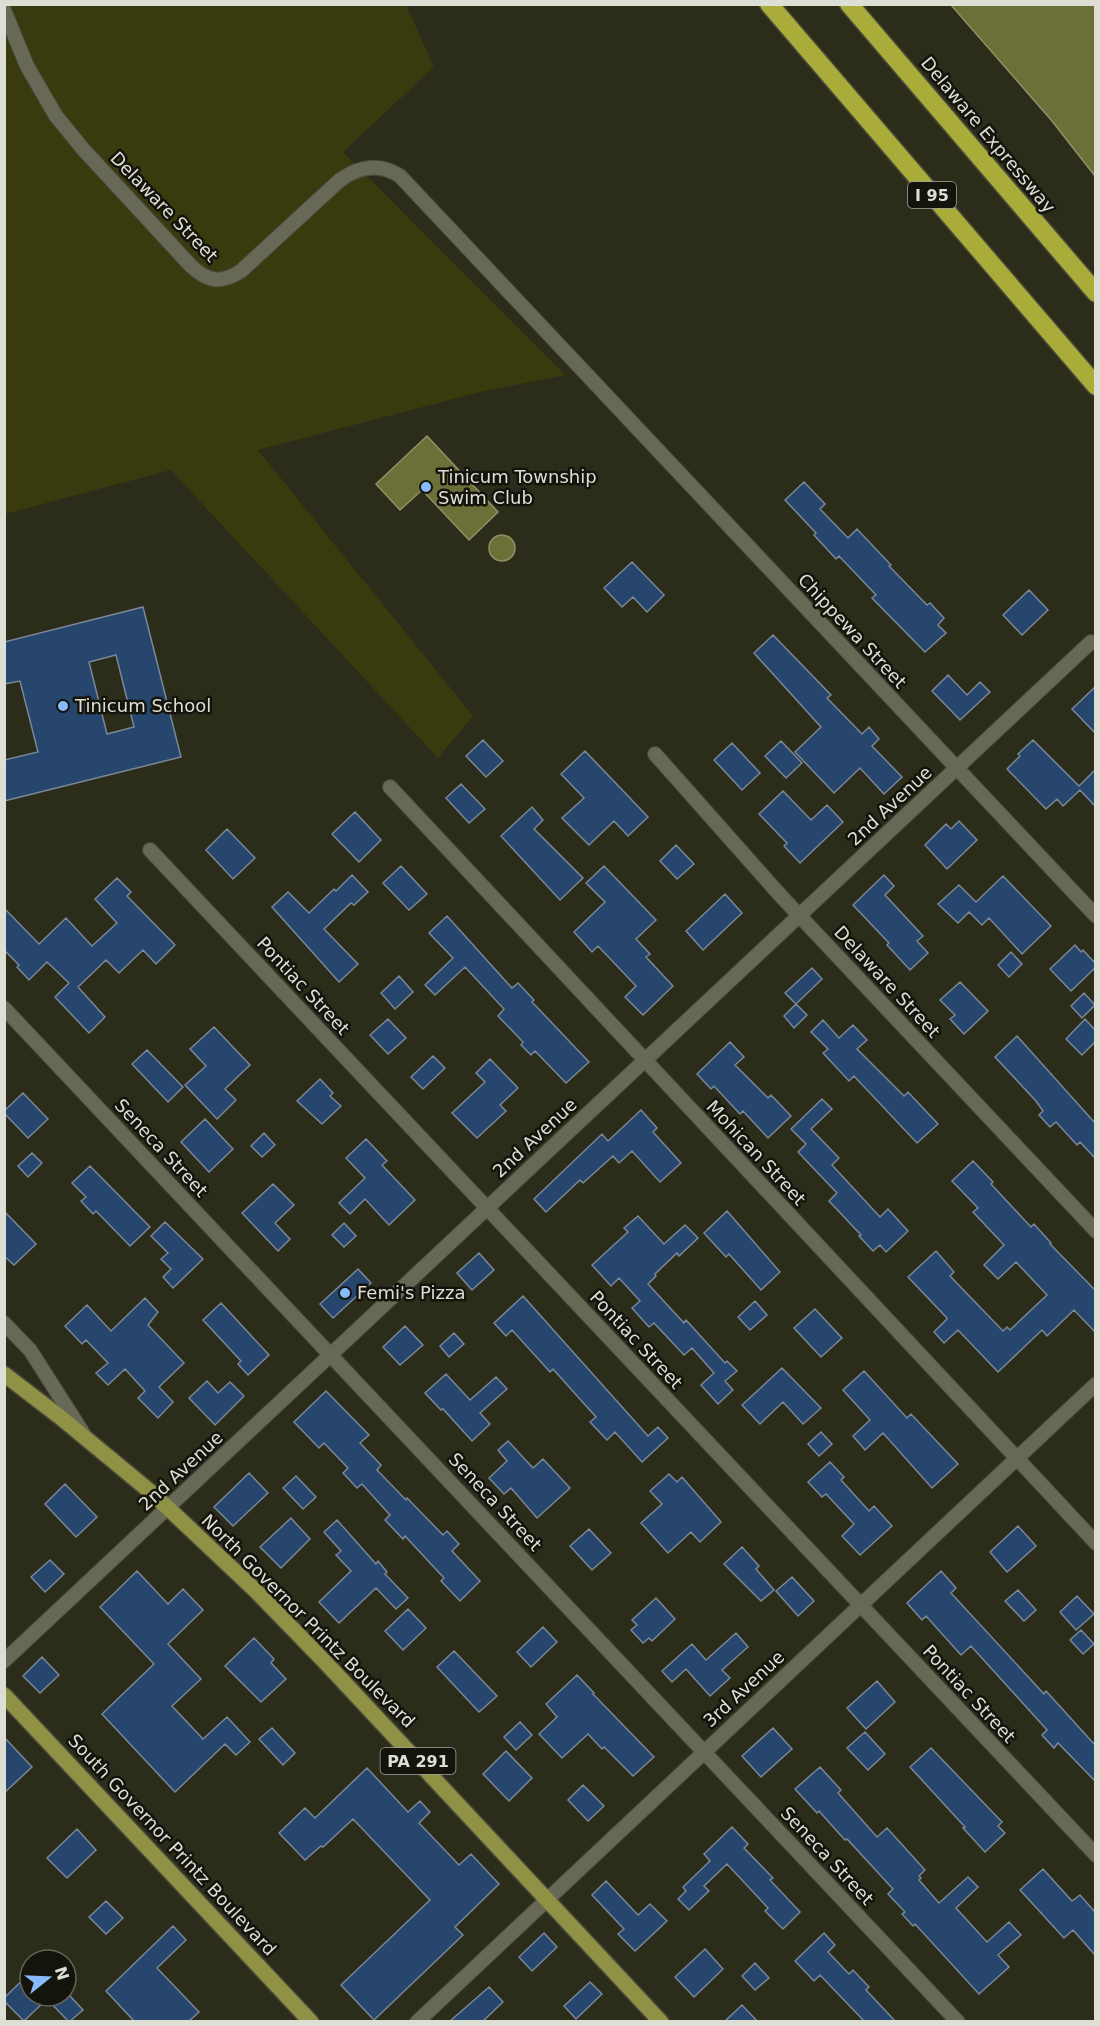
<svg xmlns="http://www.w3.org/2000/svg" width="1100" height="2026" font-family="'DejaVu Sans',sans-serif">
<rect width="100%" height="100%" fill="#2c2c1b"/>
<path fill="#3a3a0f" d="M5,5H406L434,67L343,152L565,375L480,392L258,450L473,716L438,758L171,470L5,514Z"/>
<path fill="#6d6f38" stroke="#8f9167" stroke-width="1.5" d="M951,5H1095V176L1052,121Z
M427,436L498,512L469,540L422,490L400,510L376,484Z
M489 548a13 13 0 1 1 26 0a13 13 0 1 1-26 0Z"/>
<path fill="#27466d" stroke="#7a8797" stroke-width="1.5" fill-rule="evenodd" d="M804,482L825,504L820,509L848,538L857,529L891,565L889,566L927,605L930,603L944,618L938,625L946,633L925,652L872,598L876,595L839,556L836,559L814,535L816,533L785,500Z
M632,562L664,595L647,612L633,597L622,607L604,588Z
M1029,590L1048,610L1022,635L1003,615Z
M143,607L181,757L4,801V760L38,752L20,681L4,684V642ZM116,655L134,727L107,734L89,662Z
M773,635L831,695L827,698L862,734L869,727L879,739L872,746L902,777L884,794L860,768L834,793L795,752L821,727L754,653Z
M948,675L967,695L980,682L990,692L960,720L932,691Z
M1095,687V733L1072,709Z
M483,740L503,761L486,777L466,756Z
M1033,740L1079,786L1095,770V806L1080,790L1063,806L1057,799L1046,809L1007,769L1020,756L1018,754Z
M781,741L802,763L786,778L765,756Z
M732,743L760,773L742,790L714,760Z
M585,751L648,817L628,836L614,821L589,845L562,818L584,798L561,774Z
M461,784L485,809L469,823L446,798Z
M783,791L811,820L827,805L843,822L800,863L784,846L787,843L759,814Z
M532,807L543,820L534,829L583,878L560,900L501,836Z
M355,812L381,840L359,862L332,834Z
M959,821L977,840L947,869L925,845L946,824L951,829Z
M227,829L255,858L233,879L206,850Z
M676,845L694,864L677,879L660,861Z
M401,866L427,894L409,910L383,883Z
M604,866L656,920L636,939L650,954L646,957L673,986L643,1015L625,997L636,986L598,946L592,952L574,932L605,902L586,883Z
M352,875L368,892L354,905L351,903L324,929L358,964L339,982L272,907L288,892L309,913L334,889L336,891Z
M884,875L894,886L885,895L923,936L917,941L928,953L910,970L887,945L889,943L853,905Z
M1003,876L1051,926L1022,954L989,918L982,925L969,912L958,923L938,904L959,885L976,902Z
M117,878L131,892L127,896L175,945L156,964L143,950L119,973L106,960L78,987L105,1017L89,1033L55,997L69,983L47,962L29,980L17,967L19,965L4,950V908L39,944L66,918L92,946L117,923L95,899Z
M725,894L742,913L703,950L686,931Z
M447,916L512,988L518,983L534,1000L532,1002L589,1062L566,1083L535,1051L531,1055L521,1045L523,1042L498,1016L504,1009L465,967L435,995L425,985L453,958L429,933Z
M1075,945L1081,952L1083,950L1095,963V968L1071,991L1050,969Z
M1011,952L1022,964L1009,977L998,965Z
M812,968L822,979L796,1004L785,993Z
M399,976L413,992L395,1009L381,993Z
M960,982L988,1011L964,1034L950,1019L955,1015L940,1000Z
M1084,993L1095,1005L1082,1018L1071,1006Z
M796,1004L807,1015L794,1028L784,1016Z
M388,1019L406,1038L388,1054L370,1035Z
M1085,1019L1095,1030V1042L1082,1055L1066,1039Z
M823,1020L839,1038L853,1025L867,1040L857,1049L904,1096L908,1092L938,1124L917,1143L854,1076L849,1081L823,1053L828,1049L811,1032Z
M214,1027L250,1065L225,1089L236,1100L217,1119L185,1085L206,1066L190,1049Z
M1017,1036L1095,1123V1158L1080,1142L1077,1145L1056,1122L1050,1127L1039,1115L1043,1111L1036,1101L995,1057Z
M730,1042L744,1057L735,1065L768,1098L771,1095L791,1116L768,1138L743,1111L740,1114L714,1086L711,1089L697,1074Z
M147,1050L183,1087L168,1102L132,1064Z
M433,1056L445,1068L423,1089L411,1077Z
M490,1059L518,1088L500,1105L506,1111L477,1138L452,1113L485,1082L476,1073Z
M320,1079L333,1093L330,1096L341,1106L322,1124L297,1101Z
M23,1093L48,1119L28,1138L4,1113V1111Z
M822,1099L832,1109L811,1129L839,1158L832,1165L880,1217L888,1209L908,1231L886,1252L880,1245L873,1251L859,1236L861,1235L829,1201L837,1193L798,1152L806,1144L791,1129Z
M641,1110L657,1128L653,1132L681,1163L660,1182L632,1151L619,1163L613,1156L583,1183L580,1180L546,1212L534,1199L602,1134L608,1141Z
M205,1119L233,1149L209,1172L181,1142Z
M264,1133L275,1145L262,1157L251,1146Z
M366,1139L387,1161L382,1165L415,1200L389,1225L365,1199L350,1214L339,1203L365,1178L346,1158Z
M32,1153L42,1163L28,1177L18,1166Z
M973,1161L993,1182L991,1184L1031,1227L1034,1224L1051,1243L1050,1244L1095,1290V1332L1074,1310L1047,1336L1042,1330L998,1372L958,1330L944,1343L934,1332L947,1319L946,1317L908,1277L936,1251L954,1272L950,1276L1003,1331L1007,1327L1010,1330L1047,1295L1016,1262L998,1279L984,1265L1004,1245L973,1212L978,1208L952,1181Z
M90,1166L150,1227L130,1246L96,1211L93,1214L81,1201L86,1197L72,1183Z
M273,1184L294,1205L275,1223L290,1239L278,1251L242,1213Z
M4,1211L36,1244L14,1265L4,1256Z
M727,1211L780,1272L761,1290L729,1254L726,1257L704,1233Z
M638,1216L664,1244L685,1225L698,1238L679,1256L677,1253L655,1274L656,1276L648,1284L684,1323L686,1320L725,1363L727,1361L737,1371L725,1381L733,1390L718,1404L701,1385L714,1373L692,1348L684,1355L654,1323L649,1327L632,1308L640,1301L619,1278L611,1286L592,1265L628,1232L624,1228Z
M165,1222L203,1259L173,1288L163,1277L171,1269L161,1259L168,1253L151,1236Z
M344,1223L356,1236L344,1247L332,1235Z
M479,1253L494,1270L472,1290L457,1273Z
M358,1269L371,1283L333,1318L320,1304Z
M523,1296L648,1436L658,1427L668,1438L642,1462L615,1432L607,1440L590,1422L596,1417L553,1369L550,1372L512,1330L506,1336L494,1323Z
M145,1298L158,1312L148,1325L184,1363L159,1387L173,1402L158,1418L138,1398L145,1391L125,1369L108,1385L96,1373L108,1363L86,1340L82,1344L65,1326L87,1305L111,1331Z
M755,1301L767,1315L750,1330L738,1317Z
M221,1303L269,1355L248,1375L238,1364L241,1361L203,1320Z
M815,1309L842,1338L821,1357L794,1328Z
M405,1326L423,1345L400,1365L383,1347Z
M454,1333L464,1344L449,1357L440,1346Z
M782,1368L821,1408L803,1424L783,1402L760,1424L742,1405Z
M864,1371L907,1418L911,1414L958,1464L932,1488L883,1433L865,1450L853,1436L870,1420L843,1390Z
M446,1374L470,1400L496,1377L507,1389L480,1413L490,1424L472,1441L443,1409L441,1410L425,1393Z
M207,1381L218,1393L230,1382L244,1396L215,1425L189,1398Z
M326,1391L369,1435L360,1443L381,1465L377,1470L406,1500L407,1498L443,1535L447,1531L459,1544L452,1551L480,1581L460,1601L441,1581L444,1578L405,1536L403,1539L385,1520L390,1515L362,1484L357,1488L343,1473L348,1468L324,1443L319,1448L294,1422Z
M821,1432L832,1444L819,1456L808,1444Z
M508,1441L533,1468L543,1459L570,1488L537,1518L511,1488L504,1494L489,1478L507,1461L498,1450Z
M830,1462L844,1477L841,1480L869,1511L874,1506L892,1526L860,1555L842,1536L854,1524L826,1494L822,1497L808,1482Z
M249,1473L268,1493L233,1526L214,1507Z
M669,1474L677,1482L682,1477L721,1522L700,1542L691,1532L668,1553L641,1523L662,1504L650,1491Z
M296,1476L316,1497L303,1509L283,1488Z
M65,1484L97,1517L76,1537L45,1504Z
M291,1518L310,1539L281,1568L260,1547Z
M337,1520L376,1564L378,1561L387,1572L385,1574L408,1598L396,1609L376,1588L339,1623L319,1602L351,1571L336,1555L341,1551L324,1532Z
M1018,1526L1036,1546L1007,1572L990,1552Z
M589,1529L611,1553L592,1570L570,1546Z
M742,1547L759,1566L756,1569L774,1590L761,1601L724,1564Z
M50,1560L64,1574L45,1592L31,1577Z
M137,1571L168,1604L183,1589L203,1610L168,1644L201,1679L172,1706L203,1739L227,1717L250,1742L236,1755L225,1744L175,1792L102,1714L154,1664L100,1607Z
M941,1571L956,1588L951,1593L1044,1694L1046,1691L1095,1745V1781L1058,1743L1054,1748L1042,1735L1047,1730L971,1646L961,1655L926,1616L922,1620L907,1603Z
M792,1577L814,1601L798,1616L776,1591Z
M1018,1590L1036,1610L1024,1621L1005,1601Z
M1077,1596L1094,1614L1076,1630L1060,1612Z
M656,1598L675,1619L652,1641L649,1638L643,1643L631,1630L637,1625L632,1620Z
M408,1609L426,1628L403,1650L385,1631Z
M543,1627L557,1642L531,1667L517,1652Z
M1081,1630L1094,1644L1083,1654L1070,1640Z
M736,1633L748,1647L722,1670L730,1678L710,1696L686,1669L672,1682L662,1671L692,1644L706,1660Z
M254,1638L274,1659L271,1663L286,1679L261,1702L225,1666Z
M454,1651L497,1696L479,1712L437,1667Z
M42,1657L59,1675L40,1693L23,1676Z
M577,1675L594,1693L593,1694L654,1757L633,1776L604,1747L602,1749L588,1734L562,1758L539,1734L557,1717L546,1704Z
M877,1681L895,1702L866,1729L847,1708Z
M520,1722L532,1735L516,1750L504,1737Z
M272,1728L295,1753L283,1765L259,1739Z
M773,1728L792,1749L761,1777L742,1756Z
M865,1732L885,1754L868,1770L847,1748Z
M4,1737L32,1767L4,1793Z
M931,1748L1002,1822L998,1826L1005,1833L985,1852L963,1828L965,1827L910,1767Z
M506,1751L532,1778L509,1801L483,1774Z
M820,1767L841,1790L838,1793L877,1837L887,1828L925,1870L919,1876L921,1878L919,1880L939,1903L968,1877L978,1887L956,1908L987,1942L1009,1922L1021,1935L998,1955L1009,1967L979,1994L915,1924L913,1926L902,1914L905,1912L888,1894L893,1889L847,1839L845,1840L819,1811L817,1813L795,1789Z
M367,1768L408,1812L420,1801L430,1812L419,1823L459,1865L471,1854L499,1884L455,1927L463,1935L374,2020L341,1985L430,1900L353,1819L323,1847L321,1846L305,1860L279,1833L305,1808L315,1818Z
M583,1785L604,1806L588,1821L568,1800Z
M732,1827L748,1844L744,1848L773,1878L770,1880L800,1912L783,1929L765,1911L768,1908L727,1864L704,1886L709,1891L689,1910L678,1899L686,1891L683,1887L710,1861L704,1854Z
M77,1829L96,1850L67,1878L47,1858Z
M1043,1869L1072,1901L1080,1895L1095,1912V1955L1073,1930L1064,1938L1020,1890Z
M606,1881L638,1915L650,1904L667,1921L635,1951L618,1934L624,1929L592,1895Z
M106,1901L123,1918L106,1934L89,1917Z
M173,1926L186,1940L157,1968L199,2012L188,2022H135L106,1991Z
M544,1933L557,1947L532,1971L519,1957Z
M824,1933L835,1945L828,1952L849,1974L853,1970L869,1987L866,1990L896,2022H865L820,1975L814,1981L795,1961Z
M705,1949L723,1969L694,1997L675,1977Z
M755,1963L769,1978L755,1990L742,1976Z
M30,1973V1996H70L83,2010L69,2022L47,1999L24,2021L4,2001V1998Z
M590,1982L602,1994L576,2019L564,2006Z
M489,1987L503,2002L482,2022H449Z
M742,2005L758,2022H724Z"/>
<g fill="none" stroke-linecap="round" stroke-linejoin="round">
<g stroke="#494a3b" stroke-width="16">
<path id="street" d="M4,10L27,66L56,116L83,149L191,266C208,282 221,284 241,271L340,180C359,166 380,163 400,176L1096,916
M655,754L780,895L1096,1231
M390,787L1096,1543
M150,850L1096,1855
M4,1008L958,2022
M4,1323L30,1350L83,1433
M4,1661L1091,642
M417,2022L1096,1384"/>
</g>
<g stroke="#494a3b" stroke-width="18">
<path id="primary" d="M4,1374L60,1417L152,1493L255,1590L325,1662L661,2022
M4,1695L311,2022"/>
</g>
<g stroke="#494a3b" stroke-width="21">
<path id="highway" d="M769,4L1096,386
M849,4L1096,293"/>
</g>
<use href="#street" stroke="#676855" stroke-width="14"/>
<use href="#primary" stroke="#8f9144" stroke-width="15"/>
<use href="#highway" stroke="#aaac39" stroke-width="18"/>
</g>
<g fill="#87bbfb" stroke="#14140d" stroke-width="2">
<circle cx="426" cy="487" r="6"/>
<circle cx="63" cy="706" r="6"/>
<circle cx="345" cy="1293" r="6"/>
</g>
<g text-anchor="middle" stroke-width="5" stroke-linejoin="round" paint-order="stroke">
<g fill="#14140d" stroke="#a1a298" stroke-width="1.5">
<rect x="908" y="182" width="48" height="26" rx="4.5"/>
<rect x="380.5" y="1748" width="75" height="26" rx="4.5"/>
</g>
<g font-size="16" font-weight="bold" fill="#dedfd4">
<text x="932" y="201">I 95</text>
<text x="418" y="1767">PA 291</text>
</g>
<g font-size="18" fill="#dedfd4" stroke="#14140d">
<text transform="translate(988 135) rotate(50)" y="6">Delaware Expressway</text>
<text transform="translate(164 207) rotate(46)" y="6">Delaware Street</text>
<text transform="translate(852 631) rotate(47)" y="6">Chippewa Street</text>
<text transform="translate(890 806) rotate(-43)" y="6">2nd Avenue</text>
<text transform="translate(887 982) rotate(47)" y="6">Delaware Street</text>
<text transform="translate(303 986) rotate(47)" y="6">Pontiac Street</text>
<text transform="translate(535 1138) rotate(-43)" y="6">2nd Avenue</text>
<text transform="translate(161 1148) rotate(47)" y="6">Seneca Street</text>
<text transform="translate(756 1153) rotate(47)" y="6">Mohican Street</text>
<text transform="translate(636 1340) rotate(47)" y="6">Pontiac Street</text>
<text transform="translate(181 1471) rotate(-43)" y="6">2nd Avenue</text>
<text transform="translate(495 1502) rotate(47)" y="6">Seneca Street</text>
<text transform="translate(308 1621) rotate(45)" y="6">North Governor Printz Boulevard</text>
<text transform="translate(744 1689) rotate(-43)" y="6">3rd Avenue</text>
<text transform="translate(969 1694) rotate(47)" y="6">Pontiac Street</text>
<text transform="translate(172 1845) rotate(47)" y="6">South Governor Printz Boulevard</text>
<text transform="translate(827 1856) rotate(47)" y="6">Seneca Street</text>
</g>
<g font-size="18" fill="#dedfd4" stroke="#14140d" text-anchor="start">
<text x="438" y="483">Tinicum Township<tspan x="438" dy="21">Swim Club</tspan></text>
<text x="75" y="712">Tinicum School</text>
<text x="357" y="1299">Femi's Pizza</text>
</g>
</g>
<rect width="1100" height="2026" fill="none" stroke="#dedfd4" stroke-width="12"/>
<g transform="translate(48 1978) rotate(72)"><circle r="28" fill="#14140d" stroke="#65655d" stroke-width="1.5"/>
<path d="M0-4.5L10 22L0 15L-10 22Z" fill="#87bbfb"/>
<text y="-9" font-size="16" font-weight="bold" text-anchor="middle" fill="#dedfd4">N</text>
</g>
</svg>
